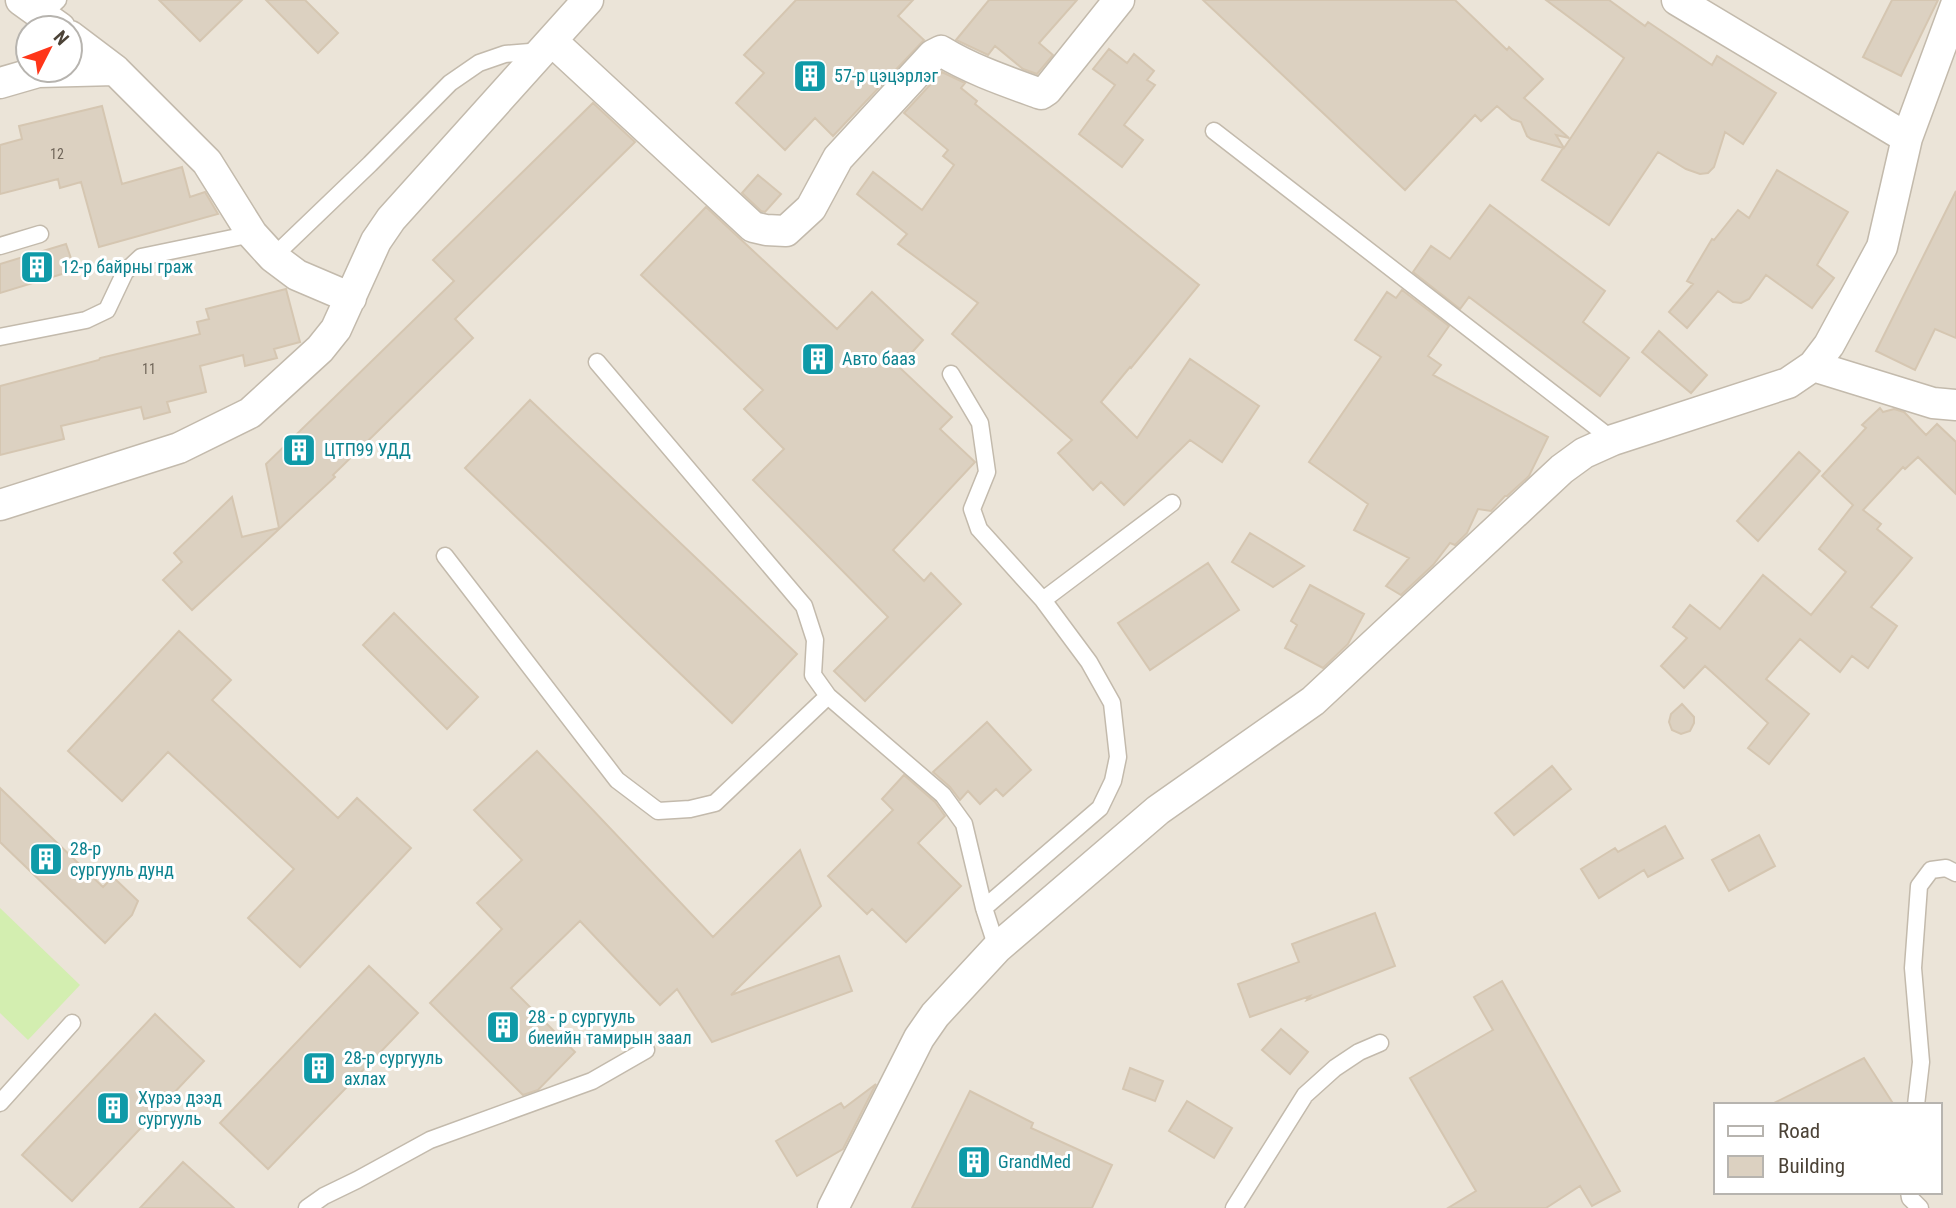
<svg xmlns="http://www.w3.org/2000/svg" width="1956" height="1208" font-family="'Roboto Condensed',sans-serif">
<rect width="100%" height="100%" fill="#f6f2ea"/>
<path fill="#ebe4d8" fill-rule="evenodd" d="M0,0H1956V1208H0ZM28,28H70V70H28ZM1716,1105H1940V1192H1716Z"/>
<path fill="#d3eeb0" d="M0,908L80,985L28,1040L0,1013Z"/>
<path fill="#dcd1c1" stroke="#d5c6b1" stroke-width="2" d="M159,0H242L200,41Z
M266,0H305L338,33L318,53Z
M796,0H913L898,16L924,40L833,136L815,118L785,150L736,103L764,73L744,55Z
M989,0H1077L1039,43L1053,55L1037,74L1023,69L995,46L988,55L956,40Z
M1203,0H1455L1507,50L1509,47L1543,79L1524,98L1569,138L1556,135L1564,148L1624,58L1546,0H1609L1645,26L1648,22L1712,65L1717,56L1776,93L1743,144L1725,132L1714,167L1708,173L1700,174L1686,169L1658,152L1609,225L1542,180L1563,148L1531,139L1527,136L1521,122L1512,119L1497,106L1481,121L1475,115L1405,190Z
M1892,0H1938L1901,76L1863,57Z
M1109,49L1127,63L1134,54L1154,71L1147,80L1155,85L1124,125L1143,140L1122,167L1079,134L1115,85L1093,69Z
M942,72L965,83L961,88L977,101L975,104L1199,285L1131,368L1130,367L1101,402L1137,438L1190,359L1259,406L1222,462L1190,440L1124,505L1101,482L1093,490L1058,453L1072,440L952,334L978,303L898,244L907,234L857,194L873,172L922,210L954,165L943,156L948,150L904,113Z
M593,103L635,142L455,319L473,338L333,475L335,477L192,610L163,580L182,562L174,553L232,497L242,537L279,528L266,464L454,281L433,260Z
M102,106L122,184L182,167L190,197L205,192L218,214L99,247L81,182L60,188L58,179L0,194V145L22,139L19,126Z
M1777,170L1848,212L1817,265L1834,278L1812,308L1766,275L1749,299L1741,303L1733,302L1718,291L1687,328L1669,312L1693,284L1687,281L1712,239L1714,240L1738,210L1749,218Z
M758,175L781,194L765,212L761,211L742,193Z
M1956,191V338L1935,329L1915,370L1876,351Z
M1490,205L1605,291L1583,322L1629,358L1600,396L1469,297L1460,309L1413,272L1431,246L1450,259Z
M706,207L837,329L872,292L923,340L899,367L952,417L940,429L975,462L893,550L924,581L931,573L961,604L865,701L834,671L888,617L753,480L784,449L744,409L763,390L641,275Z
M66,244L75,270L0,293V264Z
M286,289L300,342L274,349L277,358L245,366L243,355L200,366L206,392L167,402L170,412L144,419L141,407L61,426L64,439L0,455V386L99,360L100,358L200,334L197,322L209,319L206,309Z
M1402,290L1449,326L1428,356L1441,365L1433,375L1548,437L1529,476L1507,496H1505L1491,511L1478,509L1467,533L1455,545L1450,543L1433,565L1401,595L1386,586L1409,558L1354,530L1368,504L1309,462L1381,357L1355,340L1387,292L1396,298Z
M1659,331L1707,375L1691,393L1642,352Z
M530,400L797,654L732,723L465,468Z
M1880,408L1883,412L1894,409L1904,412L1926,435L1937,424L1956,442V494L1918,457L1905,469L1903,467L1863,510L1881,524L1877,529L1912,558L1871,607L1897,626L1868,668L1852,656L1840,672L1800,639L1766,679L1809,714L1769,764L1748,748L1768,723L1705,666L1684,688L1661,666L1687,638L1673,627L1690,605L1720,629L1763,575L1811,615L1846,572L1819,549L1853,505L1822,476L1866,428L1862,425Z
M1799,452L1820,471L1758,541L1737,521Z
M1250,533L1304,566L1273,587L1232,562Z
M1208,563L1239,610L1150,670L1118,623Z
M1310,585L1364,614L1348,644L1323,668L1285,648L1297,625L1291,621Z
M394,613L478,697L447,729L363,645Z
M179,631L231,680L212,700L338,818L357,798L411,848L300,967L248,918L294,869L168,752L122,801L68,751Z
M1682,704L1694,717V723L1690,731L1681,734L1672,730L1669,722L1671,714Z
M987,722L1031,770L1003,796L996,789L980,804L968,791L960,800L950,787L933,772Z
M537,751L713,937L800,850L821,906L731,995L839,956L852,991L712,1042L677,989L660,1005L580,921L511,988L575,1052L538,1090L523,1095L430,1003L502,929L477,903L522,860L474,810Z
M1552,766L1571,789L1514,835L1495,813Z
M904,775L935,802L945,816L918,843L961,886L906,942L872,909L867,914L828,876L893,810L882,799Z
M0,788L103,887L113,877L138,901L132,915L105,943L0,842Z
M1665,826L1683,858L1648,877L1644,870L1599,898L1581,869L1615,848L1618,852Z
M1759,835L1775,866L1729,891L1712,860Z
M1375,913L1395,966L1307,1000L1310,996L1250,1017L1238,984L1299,962L1292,944Z
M369,966L418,1013L268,1169L220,1123Z
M1502,981L1620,1191L1592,1206L1580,1186L1546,1208H1448L1476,1191L1410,1078L1493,1030L1474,997Z
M155,1014L204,1061L72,1201L22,1155Z
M1281,1029L1308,1052L1290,1074L1262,1050Z
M1864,1058L1894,1105H1770Z
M1130,1068L1163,1081L1155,1101L1123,1089Z
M876,1084L843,1149L797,1176L776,1141L841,1103L844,1108Z
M970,1091L1033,1123L1031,1128L1112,1165L1092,1208H912Z
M1187,1101L1232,1128L1214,1158L1169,1131Z
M183,1162L234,1208H140Z"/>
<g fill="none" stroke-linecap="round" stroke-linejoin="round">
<g stroke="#c3baac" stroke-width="19">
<path id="lane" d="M42,15L58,0
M1214,131L1613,440
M0,246L40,234
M273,257L370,164L450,83L479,63L505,54L542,51
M0,337L86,320L107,310L125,272L141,257L252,234
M597,362L804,606L815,640L813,675L828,696L943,795L964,824L984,908L997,948
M951,374L980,423L987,472L972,509L979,529L1043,600L1089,662L1112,703L1118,757L1113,781L1100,808L984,908
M445,556L617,780L658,811L690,809L715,803L828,696
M1043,600L1172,503
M0,1103L72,1023
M1916,1105L1921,1062L1913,968L1919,886L1931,870L1946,868L1956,873
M1909,1192L1910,1198L1920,1208
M307,1208L324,1196L357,1180L430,1140L592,1081L646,1050
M1234,1208L1305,1095L1335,1068L1359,1052L1380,1043"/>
</g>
<g stroke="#c3baac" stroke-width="33">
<path id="street" d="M21,0L60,28
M1677,0L1907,138L1956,5
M70,36L115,70L207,162L252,234L273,257L297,275L351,298
M552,41L753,227L766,230L786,231L811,208L838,158L933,55L941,51C972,70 1008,82 1041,94L1047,90L1119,0
M0,83L38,72L115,70
M1813,366L1933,403L1956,405
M0,505L179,448L250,413L320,349L336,329L376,241L391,219L588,0
M833,1208L919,1038L935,1015L997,948L1158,810L1313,701L1562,469L1584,453L1613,440L1788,383L1813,366L1829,345L1882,247L1907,138"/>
</g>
<use href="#lane" stroke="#fff" stroke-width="16"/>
<use href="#street" stroke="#fff" stroke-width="30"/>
</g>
<defs>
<g id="building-square" transform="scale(1.75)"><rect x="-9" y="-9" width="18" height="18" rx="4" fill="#0f9aa8" stroke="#fff"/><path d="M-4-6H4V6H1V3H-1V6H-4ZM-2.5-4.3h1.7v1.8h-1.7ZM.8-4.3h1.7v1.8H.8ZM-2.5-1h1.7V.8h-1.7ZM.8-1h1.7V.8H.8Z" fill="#fff"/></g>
</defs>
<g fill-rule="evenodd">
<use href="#building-square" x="810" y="76"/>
<use href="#building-square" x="37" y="267"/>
<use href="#building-square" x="818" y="359"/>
<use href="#building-square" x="299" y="450"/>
<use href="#building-square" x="46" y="859"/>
<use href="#building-square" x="503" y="1027"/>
<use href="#building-square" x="319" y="1068"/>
<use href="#building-square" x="113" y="1108"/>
<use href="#building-square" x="974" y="1162"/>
</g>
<g text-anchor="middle" stroke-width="6" stroke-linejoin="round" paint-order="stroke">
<g font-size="14" fill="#70665a">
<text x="57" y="159">12</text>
<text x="149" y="374">11</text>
</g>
<g font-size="18" fill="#0d838f" stroke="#fff" text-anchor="start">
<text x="834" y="82">57-р цэцэрлэг</text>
<text x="61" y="273">12-р байрны граж</text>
<text x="842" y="365">Авто бааз</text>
<text x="324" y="456">ЦТП99 УДД</text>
<text x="70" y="855">28-р<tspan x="70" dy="21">сургууль дунд</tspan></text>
<text x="528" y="1023">28 - р сургууль<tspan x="528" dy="21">биеийн тамирын заал</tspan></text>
<text x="344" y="1064">28-р сургууль<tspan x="344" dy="21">ахлах</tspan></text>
<text x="138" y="1104">Хүрээ дээд<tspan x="138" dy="21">сургууль</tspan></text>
<text x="998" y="1168">GrandMed</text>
</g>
</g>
<rect x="1714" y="1103" width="228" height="91" fill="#ffffff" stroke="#b7b4af" stroke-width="2"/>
<rect x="1728" y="1126" width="35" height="10" fill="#ffffff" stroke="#b7b4af" stroke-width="2"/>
<text x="1778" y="1138" font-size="21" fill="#4c4337">Road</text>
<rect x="1728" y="1156" width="35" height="21" fill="#dcd1c1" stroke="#b7b4af" stroke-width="2"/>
<text x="1778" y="1173" font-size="21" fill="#4c4337">Building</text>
<g transform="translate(49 49) rotate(48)"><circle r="33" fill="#ffffff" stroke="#b7b4af" stroke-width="2"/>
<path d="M0-5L12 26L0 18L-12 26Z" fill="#ff3619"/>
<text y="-10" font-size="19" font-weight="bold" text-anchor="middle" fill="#4c4337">N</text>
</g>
</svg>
